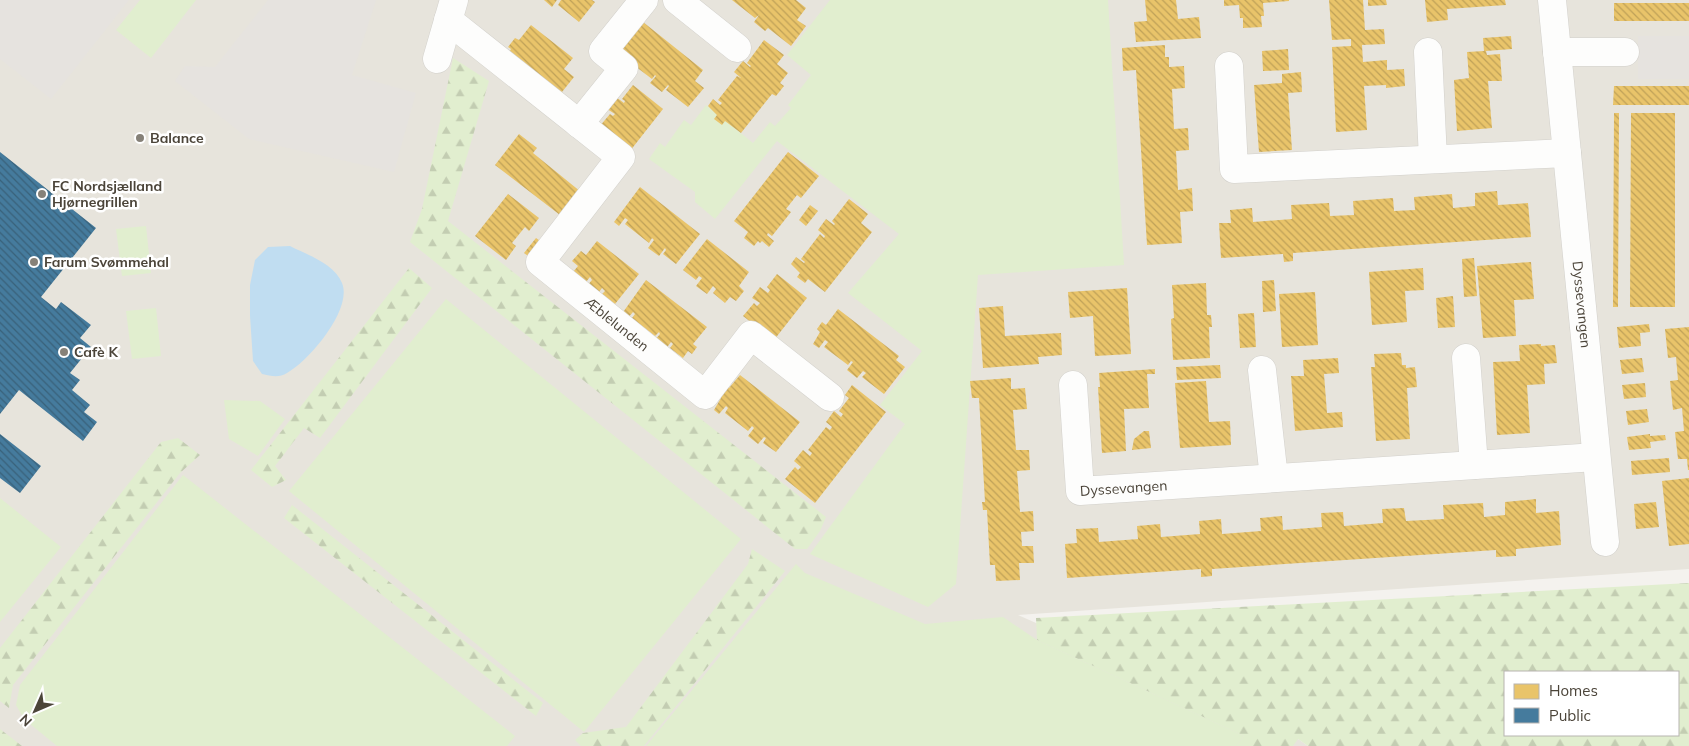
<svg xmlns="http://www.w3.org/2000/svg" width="1689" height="746" font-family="Mulish,sans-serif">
<defs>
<pattern id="forest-firs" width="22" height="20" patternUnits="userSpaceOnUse" patternTransform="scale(1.25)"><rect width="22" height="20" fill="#e1eecf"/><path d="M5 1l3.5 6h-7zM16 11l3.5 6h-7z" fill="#c3cdb2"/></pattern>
<pattern id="homes-back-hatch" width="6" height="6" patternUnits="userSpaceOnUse" patternTransform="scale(1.25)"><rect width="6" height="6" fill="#e9c46a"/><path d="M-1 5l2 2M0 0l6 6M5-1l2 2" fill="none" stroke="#bfa158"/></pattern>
<pattern id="public-back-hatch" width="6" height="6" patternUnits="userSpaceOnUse" patternTransform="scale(1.25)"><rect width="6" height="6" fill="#457b9d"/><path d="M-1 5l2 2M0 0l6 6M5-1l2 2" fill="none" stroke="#39617a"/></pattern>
</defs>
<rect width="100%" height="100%" fill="#f4f2ee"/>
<path fill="#e7e4dc" d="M0,0H1689V569L1018,615L1298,739L1308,746H0Z"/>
<path fill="url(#forest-firs)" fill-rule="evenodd" d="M453,58L489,81L448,221L826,517L820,531L807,549H795L410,242L422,209Z
M409,268L432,288L320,438L304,428L275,466L286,480L272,487L251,470Z
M178,438L200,455L180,473L13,685L9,708L0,701V648L161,442Z
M292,505L543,703L536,716L284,518Z
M752,549L785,571L644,746H611L609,745L607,746H581L575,740L583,733L626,727L748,564Z
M1689,583V746H1308L1298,739L1293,746H1236L1244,736L1037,640L1036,618ZM1505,672H1678V735H1505Z
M0,729L22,746H0Z"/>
<path fill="#e1eecf" d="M140,0H196L151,58L116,30Z
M830,0H1108L1124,265L978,275L956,584L928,607L810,554L905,424L880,405L922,351L848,293L899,234L777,141L715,219L695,202V192L649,159L660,143L665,147L684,120L691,125L706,105L753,143L770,122L775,126L791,108L788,105L811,75L787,55Z
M146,226L151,273L122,276L116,229Z
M446,299L741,539L584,732L289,491Z
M156,308L161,356L132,359L126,311Z
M224,400L260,401L285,419L258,456L229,439Z
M183,475L515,736L507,746H57L24,719L16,705L20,685Z
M0,498L61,547L0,622Z
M796,564L805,573L925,624L1003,617L1037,640L1244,736L1236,746H646Z"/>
<path fill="#e6e3df" d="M0,0H129L51,99L0,59Z
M268,0H376L352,75L416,93L394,172L249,139L175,81L185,66L215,67Z
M1638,36H1689V79H1638Z"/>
<path fill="#c0ddf1" d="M290,246C307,255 334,263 342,283C353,309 309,361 287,373C279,378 271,376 262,374L253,361L250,316V285L255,260L268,247Z"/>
<path fill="url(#homes-back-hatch)" d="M544,0H557L552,7Z
M561,0H592L595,2L579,22L558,5Z
M732,0H796L806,8L797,20L806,26L791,46L768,28L765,31L754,22L759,15L755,18Z
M1145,0H1176L1178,19L1199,17L1201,38L1136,42L1134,22L1147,21Z
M1224,0H1289V1L1263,3L1264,16H1261L1262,27L1243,28V18H1240L1239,5L1224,6Z
M1329,0H1363L1365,30L1384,29L1385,44L1362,45L1363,62L1387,60V70L1404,69L1405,86L1386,88V85L1364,86L1367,130L1336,132L1332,47L1351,46V39L1332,40Z
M1368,0H1386L1387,5L1368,6Z
M1425,0H1505L1506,5L1447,9L1448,20L1427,22Z
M1614,3H1689V21H1614Z
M643,22L703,70L695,81L704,88L688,107L666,90L669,86L668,85L662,92L650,83L656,76L655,75L652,79L627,60L621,49Z
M531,25L573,58L564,69L574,77L558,97L507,56L511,49L508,47L515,38L519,40Z
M1511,36L1512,49L1486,51L1487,55L1500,54L1502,81H1488L1492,128L1457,131L1454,80L1469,78L1467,52L1484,51L1483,38Z
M764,40L784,55L777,64L788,73L780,83L784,86L776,96L772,94L741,133L725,121L722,125L714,119L717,115L708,106L713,99L720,105L722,103L718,100L737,76L741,78L734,72L743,61L750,67L751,66L747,63Z
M1165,45V57H1169V67L1184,66L1185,88L1172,89L1174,129L1188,128L1189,150L1176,151L1178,190L1192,188L1193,211L1180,212L1182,243L1147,245L1136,70L1123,71L1122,48Z
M1288,49L1289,70L1263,71L1262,51Z
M1301,72L1302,92L1288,93L1292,150L1259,152L1254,85L1282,83V74Z
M633,85L663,109L630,151L599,127L610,114L613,116L615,114L607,109L616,97L624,103L625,101L622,99Z
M1614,86H1689V105H1613Z
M1614,113H1619L1618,307H1613Z
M1631,113H1675V307H1630Z
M519,134L537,148L533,153L581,192L560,215L495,165Z
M788,152L819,176L801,198L797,195L786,209L791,212L772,236L768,233L767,235L774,241L769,247L762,241L760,243L758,241L754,246L744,238L748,232L734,221Z
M640,187L700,234L676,264L663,254L666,250L665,248L659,256L648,248L654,240L652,238L649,243L625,224L628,220L625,218L619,226L614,222Z
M1497,191L1498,205L1528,203L1531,237L1293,253V261L1284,262L1283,254L1221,258L1219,223H1231L1230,210L1252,208L1253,222L1292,219L1291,205L1329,203L1330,216L1354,215L1353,201L1393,198L1394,211L1415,210L1414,197L1452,194L1453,208L1475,206V193Z
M508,194L539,218L529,231L525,227L512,243L516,246L506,260L475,236Z
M849,199L868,214L861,223L872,232L825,292L808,279L805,283L797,277L800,273L791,264L796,257L804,263L805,262L801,259L820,234L824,238L825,236L818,230L826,219L834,225L835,224L832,221Z
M810,205L818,211L806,226L799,220Z
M536,238L543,243L531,258L524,253Z
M707,239L749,272L739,286L744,291L736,301L730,297L725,303L713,293L716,289L713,286L707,294L696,286L702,278L699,276L696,280L683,270Z
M597,241L639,274L615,304L602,294L605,291L602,288L597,295L586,287L592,280L590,277L586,282L573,272L578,266L572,261L581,251L586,255Z
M1474,258L1477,296L1464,297L1462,259Z
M1531,262L1534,299L1514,300L1516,336L1483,338L1477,266Z
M1423,268L1424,290L1405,291L1407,322L1372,325L1369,272Z
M777,274L807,298L774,340L743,316L754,303L757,306L760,303L752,298L760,287L768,293L770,290L767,287Z
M646,280L707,327L693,344L697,347L692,354L688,351L683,358L670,348L673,344L671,342L665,350L654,341L660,334L659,332L655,336L632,318L635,314L633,312L627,319L621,315Z
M1274,280L1276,311L1263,312L1262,281Z
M1206,283L1207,315H1211L1212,327H1209L1210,358L1173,360L1171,319L1174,318L1172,285Z
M1127,288L1131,354L1095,356L1093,316L1070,318L1068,292Z
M1315,292L1318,345L1282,347L1279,294Z
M1453,296L1455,327L1438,328L1436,298Z
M1003,306L1005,336L1061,333L1062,355L1038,357L1039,364L983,368L979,308Z
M838,309L899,356L896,360L905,367L884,394L862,377L866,373L863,371L857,378L847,370L853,362L851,361L848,365L824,347L828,342L825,340L819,348L813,344L820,332L817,329L822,322L826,325Z
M1254,313L1256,347L1240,348L1238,314Z
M1649,324L1650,332L1640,333L1641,346L1619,348L1617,327Z
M1689,327V470H1688L1687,459H1678L1675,432L1684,431L1682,408L1673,410L1670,381L1678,380L1676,357L1668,358L1665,329Z
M1541,344V346L1555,345L1557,363L1544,364L1545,384L1527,385L1530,433L1497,435L1493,362L1520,361L1519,345Z
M1401,353L1402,365H1406V368L1415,367L1417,387L1407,388L1410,439L1376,441L1371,367H1375L1374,354Z
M1338,358L1339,373L1324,374L1327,413L1342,412L1343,427L1295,431L1291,376H1304L1303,360Z
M1642,358L1644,372L1622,374L1620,360Z
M1220,365L1221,378L1177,380L1176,367Z
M1155,369V374H1147L1149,408L1124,409L1126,451L1102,453L1098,387H1100L1099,373Z
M740,375L800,422L776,452L763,443L766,438L764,437L758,444L748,436L754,428L752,426L748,431L725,413L728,408L726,406L719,414L714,410L721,398L717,396L726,385L729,388Z
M1011,378V389L1025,388L1027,409L1013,410L1016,450H1029L1030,470L1017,471L1020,512L1033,511L1034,531L1021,532L1022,546H1033L1034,563H1019L1020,580L996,581L995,565H990L987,510H983L982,502H985L979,398H972L970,381Z
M1206,381L1209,422L1230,421L1231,445L1180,448L1175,383Z
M1645,383L1646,397L1624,399L1622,385Z
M852,385L886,412L815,503L785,479L795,467L798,470L801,467L794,461L803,450L810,456L812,453L808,450L826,427L830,430L832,427L826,422L834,411L841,417L843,414L839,411L849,398L845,395Z
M1647,409L1649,422L1628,425L1626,411Z
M1144,431H1149L1151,448L1132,450L1134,439Z
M1650,434V436L1665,435L1666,440L1650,442L1651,448L1629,450L1627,437Z
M1669,458L1670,472L1632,475L1631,461Z
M1689,478V544L1669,546L1662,481Z
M1536,499V513L1559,511L1561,545L1516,549V556L1496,557V550L1212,569V576L1201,577V569L1067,578L1065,544L1077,543L1076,529L1098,528L1099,542L1138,539L1137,526L1160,524L1161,537L1200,534L1199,521L1221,519L1222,534L1261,531L1260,518L1282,516L1283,530L1322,527L1321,513L1343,512L1344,526L1383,523L1382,509L1404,508L1406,521L1444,519L1443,505L1483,503L1484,517L1505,515V502Z
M1656,502L1659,527L1636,529L1634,504Z"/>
<path fill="url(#public-back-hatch)" d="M0,152L96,228L41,297L56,309L61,302L91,325L80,338L91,347L70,373L80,380L72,390L90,405L84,412L97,422L83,441L19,390L0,414Z
M0,434L41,466L20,493L0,478Z"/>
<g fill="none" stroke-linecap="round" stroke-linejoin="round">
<g stroke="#d2d0cb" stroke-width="29">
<g id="minor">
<path d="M677,0L737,48"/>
<path id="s1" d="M1552,0L1605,542"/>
<path id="s2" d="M448,20L621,157L540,262L705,395L751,335L830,397"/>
<path d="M1428,52L1433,159"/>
<path d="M1557,52H1625"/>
<path d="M437,59L454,0"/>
<path d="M1229,66L1234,169L1567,153"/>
<path d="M579,124L624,68L603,51L644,0"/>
<path d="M1466,358L1474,465"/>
<path d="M1262,370L1274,478"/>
<path id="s3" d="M1073,385L1080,491L1596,457"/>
</g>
</g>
<use href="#minor" stroke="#fdfdfc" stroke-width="28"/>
</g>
<g fill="#868178" stroke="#fff" stroke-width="2">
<circle cx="140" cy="138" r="5"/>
<circle cx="42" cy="194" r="5"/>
<circle cx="34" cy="262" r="5"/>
<circle cx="64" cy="352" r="5"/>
</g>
<g text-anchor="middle" stroke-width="5" stroke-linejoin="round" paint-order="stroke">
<g font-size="14" font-weight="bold" fill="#4b4439" stroke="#fff" text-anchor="start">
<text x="150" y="143">Balance</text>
<text x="52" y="191">FC Nordsjælland<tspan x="52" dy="16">Hjørnegrillen</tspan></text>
<text x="44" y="267">Farum Svømmehal</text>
<text x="74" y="357">Cafè K</text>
</g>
<g font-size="14" fill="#4b4439" stroke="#fff">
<text dy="5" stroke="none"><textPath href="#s1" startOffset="306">Dyssevangen</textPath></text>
<text dy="5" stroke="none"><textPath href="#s2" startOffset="452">Æblelunden</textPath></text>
<text dy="5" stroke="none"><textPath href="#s3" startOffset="150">Dyssevangen</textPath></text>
</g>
</g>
<rect x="1504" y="671" width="175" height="65" fill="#ffffff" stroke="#b7b4b0"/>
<rect x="1514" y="684" width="25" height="15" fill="#e9c46a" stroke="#b7b4b0"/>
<text x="1549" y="696" font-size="15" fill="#4b4439">Homes</text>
<rect x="1514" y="708" width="25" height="15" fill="#457b9d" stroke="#b7b4b0"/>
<text x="1549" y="721" font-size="15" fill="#4b4439">Public</text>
<g transform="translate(35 711) rotate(225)" stroke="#ffffff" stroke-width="4" paint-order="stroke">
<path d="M0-4L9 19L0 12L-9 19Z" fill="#4b4439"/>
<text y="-8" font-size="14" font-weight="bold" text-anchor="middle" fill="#4b4439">N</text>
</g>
</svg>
